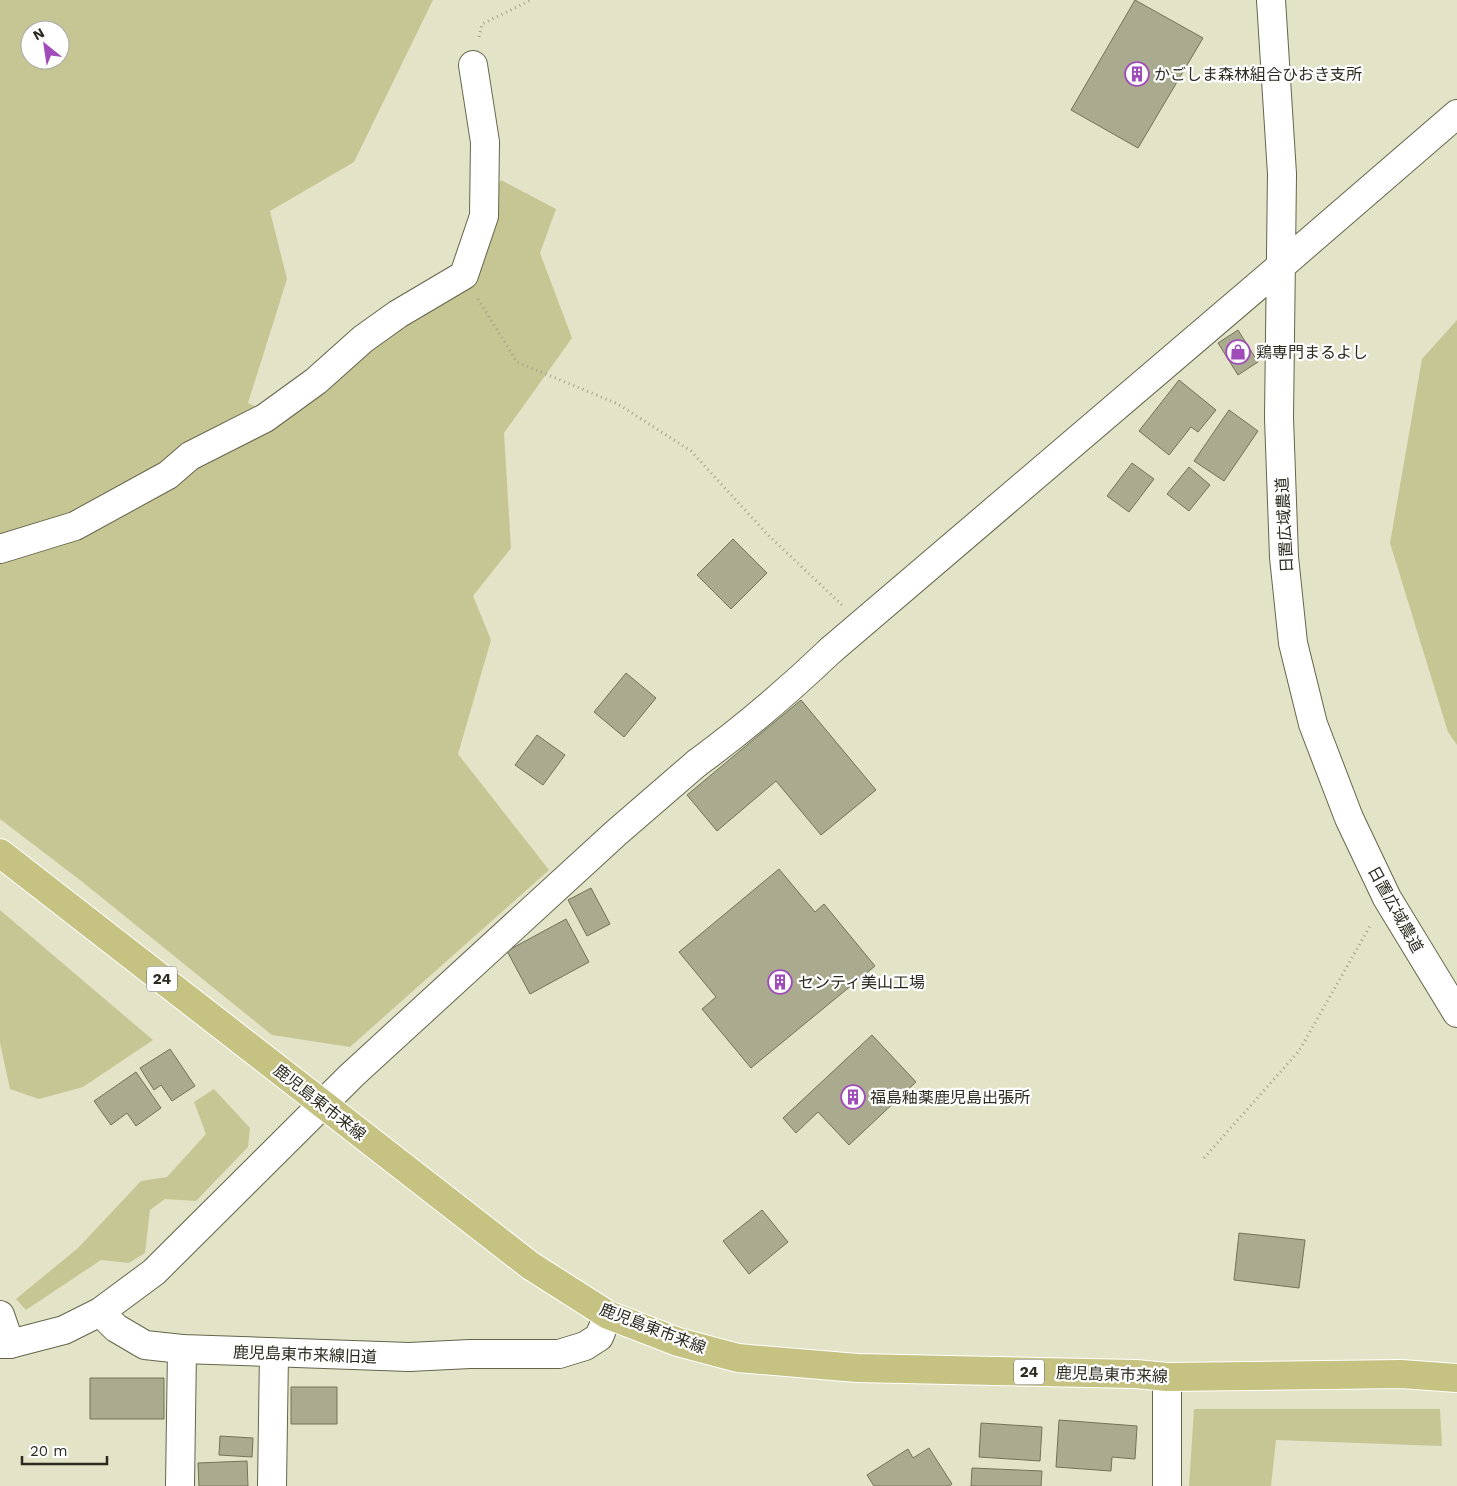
<svg xmlns="http://www.w3.org/2000/svg" width="1457" height="1486" font-family="'Work Sans','Noto Sans JP',sans-serif">
<rect width="100%" height="100%" fill="#e3e3c7"/>
<path fill="#c6c694" fill-rule="evenodd" d="M0,0H433L354,162L270,211L287,279L248,403L283,418L451,275L501,180L556,209L540,253L572,338L504,433L511,548L473,596L491,640L458,754L549,870L350,1047L272,1035L80,880L0,819ZM30,30H60V60H30Z
M1457,320V745L1448,732L1390,543L1422,359Z
M0,910L153,1040L83,1087L39,1099L10,1089L0,1043Z
M214,1089L250,1128L248,1147L196,1201L165,1199L150,1210L145,1253L129,1263L101,1260L26,1310L16,1299L78,1248L141,1181L167,1177L206,1134L194,1102Z
M1194,1409H1440L1442,1446L1276,1440L1271,1486H1189Z"/>
<path fill="#aaaa8f" stroke="#727259" d="M1135,0L1203,38L1138,148L1071,110Z
M1238,330L1258,362L1238,375L1218,343Z
M1179,380L1216,410L1198,432L1191,427L1169,455L1139,431Z
M1229,410L1258,431L1224,481L1194,461Z
M1132,463L1154,479L1129,512L1107,496Z
M1189,467L1210,485L1189,511L1167,494Z
M733,539L767,573L731,609L697,575Z
M626,673L656,698L624,737L594,712Z
M801,700L876,790L821,835L776,781L717,831L687,795Z
M537,735L565,755L543,785L515,765Z
M779,869L815,912L824,904L875,966L751,1068L702,1009L716,997L679,952Z
M591,888L610,924L587,936L568,900Z
M566,919L589,962L530,994L507,951Z
M872,1035L916,1082L849,1145L818,1112L796,1133L783,1118Z
M170,1049L195,1086L172,1101L161,1085L154,1090L140,1068Z
M136,1072L161,1108L136,1126L127,1113L111,1125L94,1101Z
M762,1210L788,1242L749,1274L723,1241Z
M1239,1233L1305,1240L1299,1288L1234,1280Z
M90,1378H164V1419H90Z
M291,1387H337V1424H291Z
M1059,1420L1137,1426L1135,1459L1112,1457L1111,1471L1056,1467Z
M981,1423L1042,1427L1040,1461L979,1457Z
M220,1436L253,1438L252,1457L219,1455Z
M929,1448L952,1484L949,1486H874L867,1475L908,1449L913,1458Z
M247,1461L248,1486H199L198,1463Z
M972,1468L1042,1471L1041,1486H971Z"/>
<g fill="none" stroke-linecap="round" stroke-linejoin="round">
<g stroke="#65654c" stroke-width="30">
<path id="minor" d="M0,549L75,526L168,475L190,456L265,418L316,381L363,339L398,314L464,275L484,216L485,142L473,65
M697,763C745,728 788,691 831,650
M0,1315L10,1344H0
M409,1357L470,1354H559L585,1346L599,1337L608,1315
M1167,1377V1486
M180,1486L182,1349
M272,1486L274,1353"/>
</g>
<g stroke="#65654c" stroke-width="30">
<path id="tertiary" d="M1271,0L1282,174L1279,418L1284,557L1293,643L1313,724L1349,818L1387,898L1457,1013
M831,650L1281,266L1457,114
M100,1312L116,1328L145,1345L182,1349L409,1357
M10,1344L64,1330L100,1312L154,1272L352,1075L616,833L697,763"/>
</g>
<g stroke="#fff" stroke-width="30">
<path id="primary" d="M0,853L531,1266L608,1315L678,1342L738,1358L857,1368L1136,1374L1167,1377L1401,1374L1457,1378"/>
</g>
<path stroke="#a2a28c" stroke-width="3" stroke-dasharray="1 4" stroke-linecap="butt" d="M479,37L482,24L531,0
M478,299L517,362L618,404L691,451L767,534L842,605
M1204,1158L1299,1051L1370,926"/>
<use href="#minor" stroke="#fff" stroke-width="28"/>
<use href="#tertiary" stroke="#fff" stroke-width="28"/>
<use href="#primary" stroke="#c5c282" stroke-width="28"/>
</g>
<defs>
<g id="building-ring" transform="scale(1.25)"><circle r="9.5" fill="#fff" stroke="#9f4bba" stroke-width="1.5"/><path d="M-4-6H4V6H1V3H-1V6H-4ZM-2.5-4.3h1.7v1.8h-1.7ZM.8-4.3h1.7v1.8H.8ZM-2.5-1h1.7V.8h-1.7ZM.8-1h1.7V.8H.8Z" fill="#9f4bba"/></g>
<g id="shop-ring" transform="scale(1.25)"><circle r="9.5" fill="#fff" stroke="#9f4bba" stroke-width="1.5"/><path d="M-5-2.5h2.3a2.7 3.5 0 0 1 5.4 0H5L5.5 6h-11ZM-1.5-2.5h3a1.5 2.3 0 0 0-3 0Z" fill="#9f4bba"/></g>
</defs>
<g fill-rule="evenodd">
<use href="#building-ring" x="1137" y="74"/>
<use href="#shop-ring" x="1238" y="352"/>
<use href="#building-ring" x="780" y="982"/>
<use href="#building-ring" x="853" y="1097"/>
</g>
<g text-anchor="middle" stroke-width="4.5" stroke-linejoin="round" paint-order="stroke">
<g fill="#fff" stroke="#6b6b63" stroke-width="1">
<rect x="147" y="966.5" width="30" height="25" rx="4"/>
<rect x="1014" y="1359.5" width="30" height="25" rx="4"/>
</g>
<g font-size="15" font-weight="bold" fill="#2b2b20">
<text x="162" y="984">24</text>
<text x="1029" y="1377">24</text>
</g>
<g font-size="16" fill="#2b2b20" stroke="#fff" text-anchor="start">
<text x="1154" y="80">かごしま森林組合ひおき支所</text>
<text x="1256" y="358">鶏専門まるよし</text>
<text x="798" y="988">センティ美山工場</text>
<text x="870" y="1103">福島釉薬鹿児島出張所</text>
</g>
<g font-size="16" fill="#2b2b20" stroke="#fff">
<text transform="translate(1284 525) rotate(-93)" y="6">日置広域農道</text>
<text transform="translate(1396 909) rotate(61)" y="6">日置広域農道</text>
<text transform="translate(320 1102) rotate(38)" y="6">鹿児島東市来線</text>
<text transform="translate(653 1328) rotate(21)" y="6">鹿児島東市来線</text>
<text transform="translate(305 1354) rotate(2)" y="6">鹿児島東市来線旧道</text>
<text transform="translate(1112 1374) rotate(2)" y="6">鹿児島東市来線</text>
</g>
</g>
<g transform="translate(45 45) rotate(330)"><circle r="24" fill="#ffffff" stroke="#aaaaa6"/>
<path d="M0-4L9 19L0 12L-9 19Z" fill="#9f4bba"/>
<text y="-8" font-size="14" font-weight="bold" text-anchor="middle" fill="#2b2b20">N</text>
</g>
<path d="M22 1456v8h85v-8" fill="none" stroke="#2b2b20" stroke-width="2.5"/>
<text x="30" y="1456" font-size="15" fill="#2b2b20" stroke="#ffffff" stroke-width="4" paint-order="stroke">20 m</text>
</svg>
